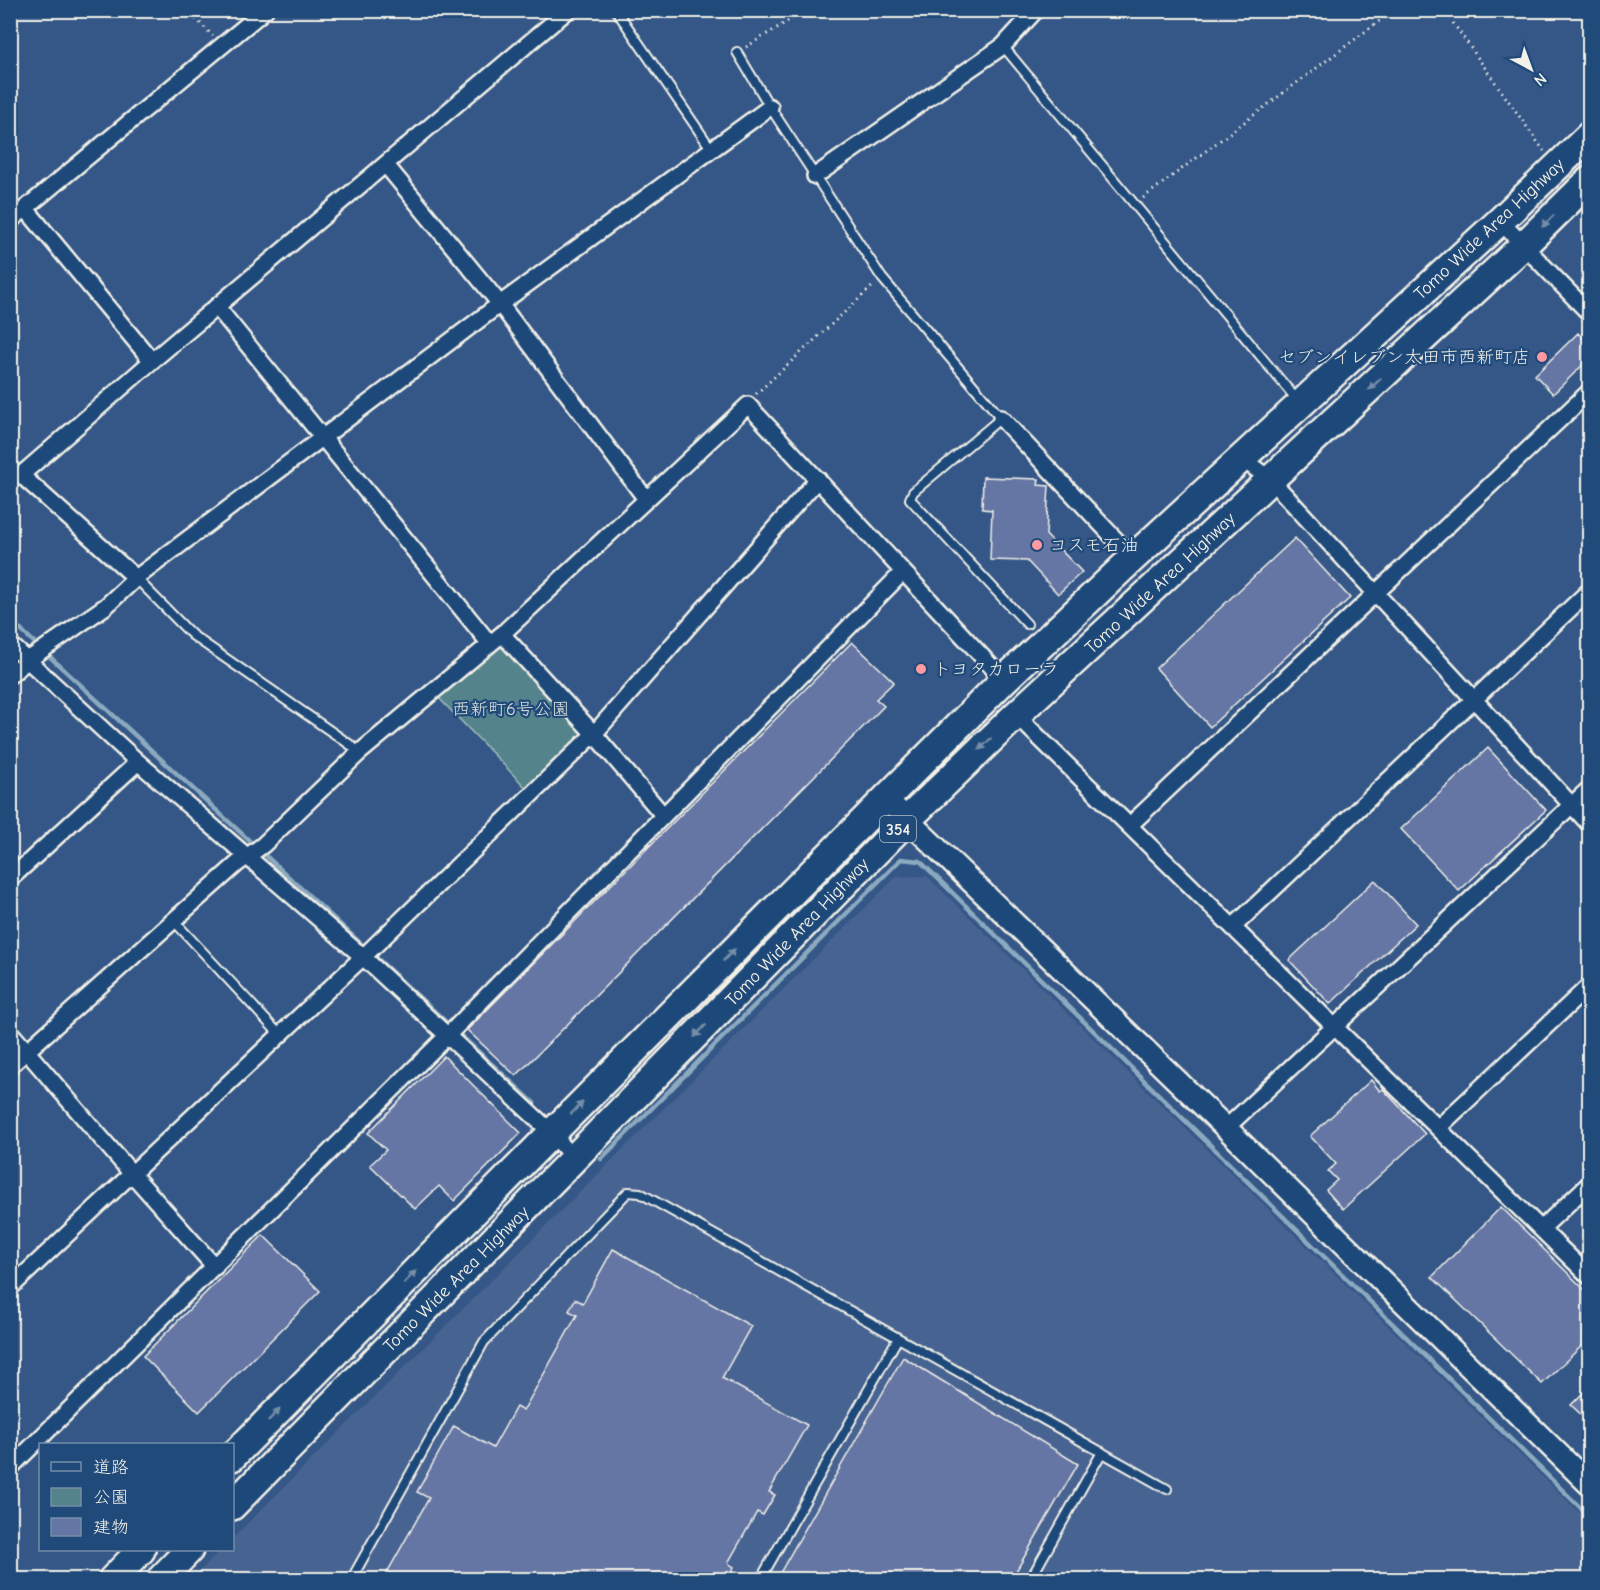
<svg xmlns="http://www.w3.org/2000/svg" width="1600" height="1590" font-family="'Comic Neue','Klee One',sans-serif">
<rect width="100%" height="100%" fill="#345787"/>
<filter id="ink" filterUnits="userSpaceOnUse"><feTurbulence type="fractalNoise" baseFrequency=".0167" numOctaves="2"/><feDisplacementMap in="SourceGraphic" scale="12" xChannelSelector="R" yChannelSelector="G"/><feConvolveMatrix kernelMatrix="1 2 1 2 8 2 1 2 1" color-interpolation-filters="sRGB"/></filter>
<g filter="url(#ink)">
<path fill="#476392" d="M927,876L1590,1523L1589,1580H191L221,1550H232L233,1538L896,877Z"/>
<path fill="#54838c" stroke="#a4baba" stroke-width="1.5" d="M502,634L594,734L532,794L433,692Z"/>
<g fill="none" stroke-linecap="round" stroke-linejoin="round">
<path stroke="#8caabf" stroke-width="4.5" d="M10,620L534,1103
M601,1159L901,859L920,861L1590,1517"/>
</g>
<path fill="#6576a5" stroke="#f4f1e8" stroke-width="1.5" d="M1578,333L1590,345V358L1553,394L1535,375Z
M983,477L1039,479L1038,485L1049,486L1046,535L1082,572L1058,594L1027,561L990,560L992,510L982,509Z
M1295,538L1350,598L1210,727L1156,668Z
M852,642L894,682L876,699L884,706L516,1076L467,1030Z
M1488,748L1546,810L1459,891L1401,829Z
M1375,880L1416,924L1330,1004L1289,960Z
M444,1056L521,1133L454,1201L439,1186L415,1209L370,1165L386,1150L368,1133Z
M1371,1080L1380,1091L1383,1089L1425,1134L1343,1209L1326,1190L1337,1180L1328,1171L1336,1164L1310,1136Z
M1501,1207L1590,1295V1338L1542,1384L1432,1277Z
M263,1235L320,1291L199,1412L143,1356Z
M613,1249L751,1326L722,1378L807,1425L769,1492L775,1495L763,1515L757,1512L728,1563L734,1567L727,1580H383L429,1498L417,1492L454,1426L493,1448L516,1407L523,1411L577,1315L569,1311L575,1299L583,1303Z
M903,1357L1078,1464L1011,1580H776Z
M1590,1386V1423L1571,1405Z"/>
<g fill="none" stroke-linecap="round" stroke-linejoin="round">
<g stroke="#f4f1e8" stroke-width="12">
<path id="lane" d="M616,10L712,150
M1003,46L1297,400
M737,52L770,107L882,278L1001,418L913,492L910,499L1027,624
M10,469L21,475
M136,578L192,635L352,746L359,753
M174,921L280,1035
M351,1580L484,1342L628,1192L640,1193L1167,1489
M760,1580L898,1338
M1030,1580L1102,1452"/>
</g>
<g stroke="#f4f1e8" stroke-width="20">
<path id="street" d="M386,165L500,304L646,499
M815,176L1003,46L1036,10
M26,209L152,361
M10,221L265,10
M1500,221L1590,314
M217,307L490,644
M1001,418L1133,558
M1241,458L1271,480L1590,825
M136,578L21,475L152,361L568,10
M502,634L594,734L663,815
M10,644L138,762L363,957L552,1133L574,1159
M10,675L28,660L106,606L136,578L500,304L770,107
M1016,715L1590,1277
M1130,825L1590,391
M10,879L138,762
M1234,926L1590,590
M10,1032L133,1175L215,1267
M10,1066L237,864L263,845L359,753L502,634L748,405L1004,680
M1226,1128L1590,788
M1438,1128L1590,985
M1541,1229L1590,1183
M10,1288L363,957L594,734L818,479
M10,1468L447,1036L903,572"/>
</g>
<g stroke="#f4f1e8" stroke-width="26">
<path id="secondary" d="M885,798L1226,1128L1590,1485"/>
</g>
<g stroke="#f4f1e8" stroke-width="32">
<path id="highway" d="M232,1457L552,1133L1004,680L1133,558L1500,221L1590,135
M232,1506L906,821L1016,715L1524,245L1590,180
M112,1580L141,1550
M160,1580L189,1550"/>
</g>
<path stroke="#f4f1e8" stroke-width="3" stroke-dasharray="1.5 4.5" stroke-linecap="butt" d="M187,10L213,36
M1441,10L1446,13L1544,151
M746,47L806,10
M1143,198L1394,10
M756,394L874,285"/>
<use href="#lane" stroke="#1f4a7a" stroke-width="8"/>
<use href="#street" stroke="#1f4a7a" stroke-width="15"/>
<use href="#secondary" stroke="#1f4a7a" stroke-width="21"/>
<use href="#highway" stroke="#1f4a7a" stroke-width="27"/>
</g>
<defs><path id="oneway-solid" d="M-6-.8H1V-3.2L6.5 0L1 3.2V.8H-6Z" transform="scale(1.5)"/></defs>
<g fill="#748da6">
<use href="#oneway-solid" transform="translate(1548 221) rotate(135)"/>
<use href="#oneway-solid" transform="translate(1375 384) rotate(137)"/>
<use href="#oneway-solid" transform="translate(985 744) rotate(136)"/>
<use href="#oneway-solid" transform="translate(729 955) rotate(-45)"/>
<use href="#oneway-solid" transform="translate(700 1031) rotate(134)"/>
<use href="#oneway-solid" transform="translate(577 1108) rotate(-45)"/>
<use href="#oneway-solid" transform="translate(410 1277) rotate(-45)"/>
<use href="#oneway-solid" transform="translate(274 1415) rotate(-45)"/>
</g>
</g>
<g fill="#ff9aa2" stroke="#1f4a7a" stroke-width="2">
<circle cx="1542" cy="357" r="6"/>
<circle cx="1037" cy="545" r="6"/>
<circle cx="921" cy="669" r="6"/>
</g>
<g text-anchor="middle" stroke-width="4.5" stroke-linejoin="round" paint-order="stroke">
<rect fill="#1f4a7a" stroke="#b4bfc7" stroke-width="1.5" x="880" y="816" width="36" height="26" rx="4.5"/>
<g font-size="16" font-weight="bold" fill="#f4f1e8">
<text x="898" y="835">354</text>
</g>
<g font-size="18" fill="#f4f1e8" stroke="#1f4a7a">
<text transform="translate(1489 229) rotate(-43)" y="6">Tomo Wide Area Highway</text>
<text transform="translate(1160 583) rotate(-43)" y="6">Tomo Wide Area Highway</text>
<text transform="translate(797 932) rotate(-46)" y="6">Tomo Wide Area Highway</text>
<text transform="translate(456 1279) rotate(-45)" y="6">Tomo Wide Area Highway</text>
</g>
<g font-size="18" fill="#f4f1e8" stroke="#1f4a7a" text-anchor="start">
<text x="1530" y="363" text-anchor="end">セブンイレブン太田市西新町店</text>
<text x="1049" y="551">コスモ石油</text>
<text x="933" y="675">トヨタカローラ</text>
</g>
<g font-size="18" fill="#dce0da" stroke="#1f4a7a">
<text x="511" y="715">西新町6号公園</text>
</g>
</g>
<rect width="1600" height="1590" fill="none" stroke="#1f4a7a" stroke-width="36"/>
<rect x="18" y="18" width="1564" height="1554" fill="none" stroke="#f4f1e8" stroke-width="2" filter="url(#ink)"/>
<rect x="39" y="1443" width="195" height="108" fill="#1f4a7a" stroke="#748da6" stroke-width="1.5"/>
<rect x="51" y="1462" width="30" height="9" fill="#1f4a7a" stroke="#748da6" stroke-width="1.5"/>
<text x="93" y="1473" font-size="18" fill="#f4f1e8">道路</text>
<rect x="51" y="1488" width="30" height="18" fill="#54838c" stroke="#748da6" stroke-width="1.5"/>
<text x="93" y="1503" font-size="18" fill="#f4f1e8">公園</text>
<rect x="51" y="1518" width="30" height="18" fill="#6576a5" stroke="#748da6" stroke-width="1.5"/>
<text x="93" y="1533" font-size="18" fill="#f4f1e8">建物</text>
<g transform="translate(1531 69) rotate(139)" stroke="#1f4a7a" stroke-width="4.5" paint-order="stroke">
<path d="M0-4.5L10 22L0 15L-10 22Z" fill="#f4f1e8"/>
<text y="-9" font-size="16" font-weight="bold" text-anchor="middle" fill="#f4f1e8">N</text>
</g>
</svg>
